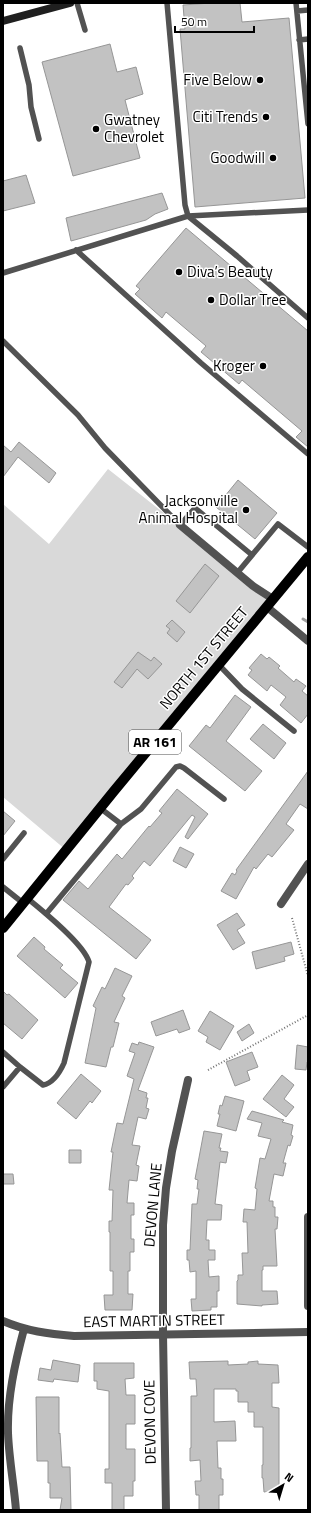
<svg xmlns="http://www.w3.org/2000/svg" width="311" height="1513" font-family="'Titillium Web',sans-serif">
<rect width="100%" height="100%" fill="#fff"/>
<path fill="#d9d9d9" d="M108,469L273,599L66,850L3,797V504L49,544Z"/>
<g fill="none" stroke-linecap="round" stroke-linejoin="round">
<path stroke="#a0a0a0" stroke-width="3" d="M303,619L308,622"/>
</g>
<path fill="#c2c2c2" stroke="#969696" d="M211,3H240L242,22L289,18L305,198L195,207L180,29H185L183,5Z
M110,44L117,72L136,67L143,94L125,100L140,158L73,176L42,62Z
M26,175L35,203L3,211V181Z
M162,193L168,209L155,214L146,220L71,241L66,218Z
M186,228L308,331V447L296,437L302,431L242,380L239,384L201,352L206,346L166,312L162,318L135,294L140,289L136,286Z
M19,442L56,473L49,483L18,457L3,477V445L11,452Z
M238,480L277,513L255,539L216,507Z
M205,564L219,576L190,613L176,601Z
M172,620L185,632L177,642L167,633L170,629L166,626Z
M138,652L151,661L154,657L162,664L148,679L137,669L122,688L114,682Z
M261,654L267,659L269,657L280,666L278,668L294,682L296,679L306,686L302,691L308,696V714L301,723L280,705L286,697L271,685L267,691L248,675L252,670L249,668Z
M235,695L251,707L226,741L262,771L245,791L189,746L206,725L210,728Z
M263,724L286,743L274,759L250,739Z
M308,771V809L300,804L286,824L294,830L272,857L268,854L256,869L254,867L236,899L221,891L232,873L235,875L237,871L236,870Z
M177,789L208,814L188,839L185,837L195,817L192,815L150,866L144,861L132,876L134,878L128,885L126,884L109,907L151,940L136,959L63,900L79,881L88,889L117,854L122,859L149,826L150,827L162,813L159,811Z
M3,811L15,821L3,836Z
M180,847L194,854L186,868L173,861Z
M237,913L245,925L237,930L245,943L233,950L217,925Z
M34,937L45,947L44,949L63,965L60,968L78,983L65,998L17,956Z
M291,942L294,954L284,957L285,961L256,969L252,952Z
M115,968L132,976L122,996L125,998L114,1022L119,1023L113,1047H111L106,1067L85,1063L96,1008L93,1006L102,987L105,989Z
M3,991L7,995L9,994L38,1020L22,1039L3,1023Z
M183,1010L190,1029L179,1033L177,1029L156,1036L151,1022Z
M210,1011L234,1026L220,1050L206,1042L208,1037L198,1031Z
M249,1024L254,1033L242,1041L237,1032Z
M139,1042L154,1047L138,1090L147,1093L146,1098H148L146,1108L149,1109L146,1119L138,1117L132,1145L140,1146L136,1165L139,1166L137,1181L129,1180L127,1203H134V1215H131V1239H134V1252H130V1271H128V1294H133L132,1310H105L104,1295H113V1271H110V1232H109V1221H112L113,1190H109L113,1152H111L117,1123L123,1124L134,1079L127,1076L135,1053L129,1051L132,1043L138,1045Z
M297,1045L308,1047V1062H307L306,1070L295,1069Z
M252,1052L258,1067L247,1071L250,1080L235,1086L226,1062Z
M81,1074L101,1091L92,1103L90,1101L76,1119L57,1103Z
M282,1075L294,1085L284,1099L294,1107L286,1117L263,1099Z
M225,1096L244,1101L236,1131L217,1126L220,1114H218L220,1105L222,1106Z
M252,1111L284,1120L282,1122L293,1125L291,1135L293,1136L290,1146L288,1145L283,1163H286L283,1176L274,1174L269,1201H273V1207H275V1217H278L277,1229H275L277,1266H263V1270H262V1291H277L278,1304L262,1305V1306L237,1304V1281L238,1280V1275H243L242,1253H248L247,1222H243L244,1209L255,1210L257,1189L255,1188L260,1158L265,1159L271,1139L258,1136L262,1123L247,1119Z
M204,1131L222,1134L219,1148H221L220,1151L228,1152L226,1163L220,1162L215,1204L222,1205L221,1220H207L206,1240H209V1250H215V1260H208L209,1277L219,1276V1291H217V1307H211V1310L192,1311L191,1299H196V1271L190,1272L189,1260H187V1250H190L192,1204H197L199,1189H197L198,1180L195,1179Z
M69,1150H81V1163H69Z
M3,1174H13L14,1184H3Z
M53,1360L80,1365L78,1382L54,1379L53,1382L38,1380L40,1368L51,1370Z
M228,1361V1365L248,1364V1362L258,1361V1364L278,1365L279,1383H272V1407L279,1408V1492H264L263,1478H262V1465H263V1427H254V1412H248V1402H238V1391H236V1389H214V1422L235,1421L236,1441H217L218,1468H221V1479H223V1495H219V1510H199V1495H196L195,1481H201L200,1460L190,1461V1448H191V1396H197L196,1379H190L189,1362Z
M94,1363H134V1378L125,1379L126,1395H135V1424H126V1449H135V1481H133V1496H124V1510H112V1483H105V1469H109V1391L97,1389V1381H94Z
M36,1397H59V1434L60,1433L62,1467H70L71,1510H60L62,1498H50V1483H48V1461H37Z"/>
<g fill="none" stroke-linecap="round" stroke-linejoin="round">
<path stroke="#747474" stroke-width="2" stroke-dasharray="1 2" stroke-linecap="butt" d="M292,918L308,976
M208,1070L308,1015"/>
<path stroke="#525252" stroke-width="5.5" d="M77,3L85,30
M296,3L308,124
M297,11L308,10
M299,40L308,39
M20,48L29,85L31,107L39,139
M308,210L188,216L237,256L308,318
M76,250L201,363L308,454
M3,273L188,216L185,205L167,3
M3,341L78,415L105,448L180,525L195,508L252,555
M238,572L278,524L308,547
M219,665L242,689L294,731
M100,808L121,824
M3,859L24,833
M3,887L23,903
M46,914L121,824L141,809L176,767L180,766L184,768L224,799
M3,1052L20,1067L3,1087
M20,1067L43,1085C54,1083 60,1072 64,1063L89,962C84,944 43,911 27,898"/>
<path stroke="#525252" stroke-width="8" d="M180,525L253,586L273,599
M281,904L308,864
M308,1217V1306
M3,1321C26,1331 49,1334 74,1336L308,1332
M16,1510C14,1485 9,1459 8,1433C7,1398 15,1363 24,1329
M166,1510L163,1334V1225L166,1188L172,1151L188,1080"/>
<path stroke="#525252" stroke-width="8" d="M267,607L308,641"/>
<path stroke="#1f1f1f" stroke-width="8" d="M3,21L70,3"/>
<path stroke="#000" stroke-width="10" d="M3,928L114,791L308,557"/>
</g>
<g fill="#000" stroke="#fff" stroke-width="1.5">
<circle cx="260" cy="80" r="4"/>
<circle cx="266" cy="117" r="4"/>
<circle cx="96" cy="129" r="4"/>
<circle cx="273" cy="158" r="4"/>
<circle cx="179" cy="272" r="4"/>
<circle cx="211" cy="300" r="4"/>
<circle cx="263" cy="366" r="4"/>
<circle cx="246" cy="510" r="4"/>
</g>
<g text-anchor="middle" stroke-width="3" stroke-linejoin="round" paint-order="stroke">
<rect fill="#fff" stroke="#4c4c4c" stroke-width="1" x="129" y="730" width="52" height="24" rx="3"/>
<g font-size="14" font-weight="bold" fill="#000">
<text x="155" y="747">AR 161</text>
</g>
<g font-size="15" fill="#000" stroke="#fff" text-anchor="end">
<text x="252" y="85">Five Below</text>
<text x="258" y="122">Citi Trends</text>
<text x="104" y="125" text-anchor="start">Gwatney<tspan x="104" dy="17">Chevrolet</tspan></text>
<text x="265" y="163">Goodwill</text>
<text x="187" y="277" text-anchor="start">Diva’s Beauty</text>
<text x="219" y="305" text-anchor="start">Dollar Tree</text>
<text x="255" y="371">Kroger</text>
<text x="238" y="506">Jacksonville<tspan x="238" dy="17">Animal Hospital</tspan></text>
</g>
<g font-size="15" fill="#000" stroke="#fff">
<text transform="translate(204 658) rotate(-50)" y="5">NORTH 1ST STREET</text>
<text transform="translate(153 1205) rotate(-85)" y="5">DEVON LANE</text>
<text transform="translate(154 1321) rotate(-1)" y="5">EAST MARTIN STREET</text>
<text transform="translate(150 1422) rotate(-91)" y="5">DEVON COVE</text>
</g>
</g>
<rect width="311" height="1513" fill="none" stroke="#000000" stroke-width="8"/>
<g transform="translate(283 1485) rotate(38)" stroke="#ffffff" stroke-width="3" paint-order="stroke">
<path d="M0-3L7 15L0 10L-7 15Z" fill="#000000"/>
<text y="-6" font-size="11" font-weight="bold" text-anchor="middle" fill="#000000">N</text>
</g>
<path d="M175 26v6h79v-6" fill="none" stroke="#000000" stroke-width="2"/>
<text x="181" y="26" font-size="12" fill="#000000" stroke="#ffffff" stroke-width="3" paint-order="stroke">50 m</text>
</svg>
